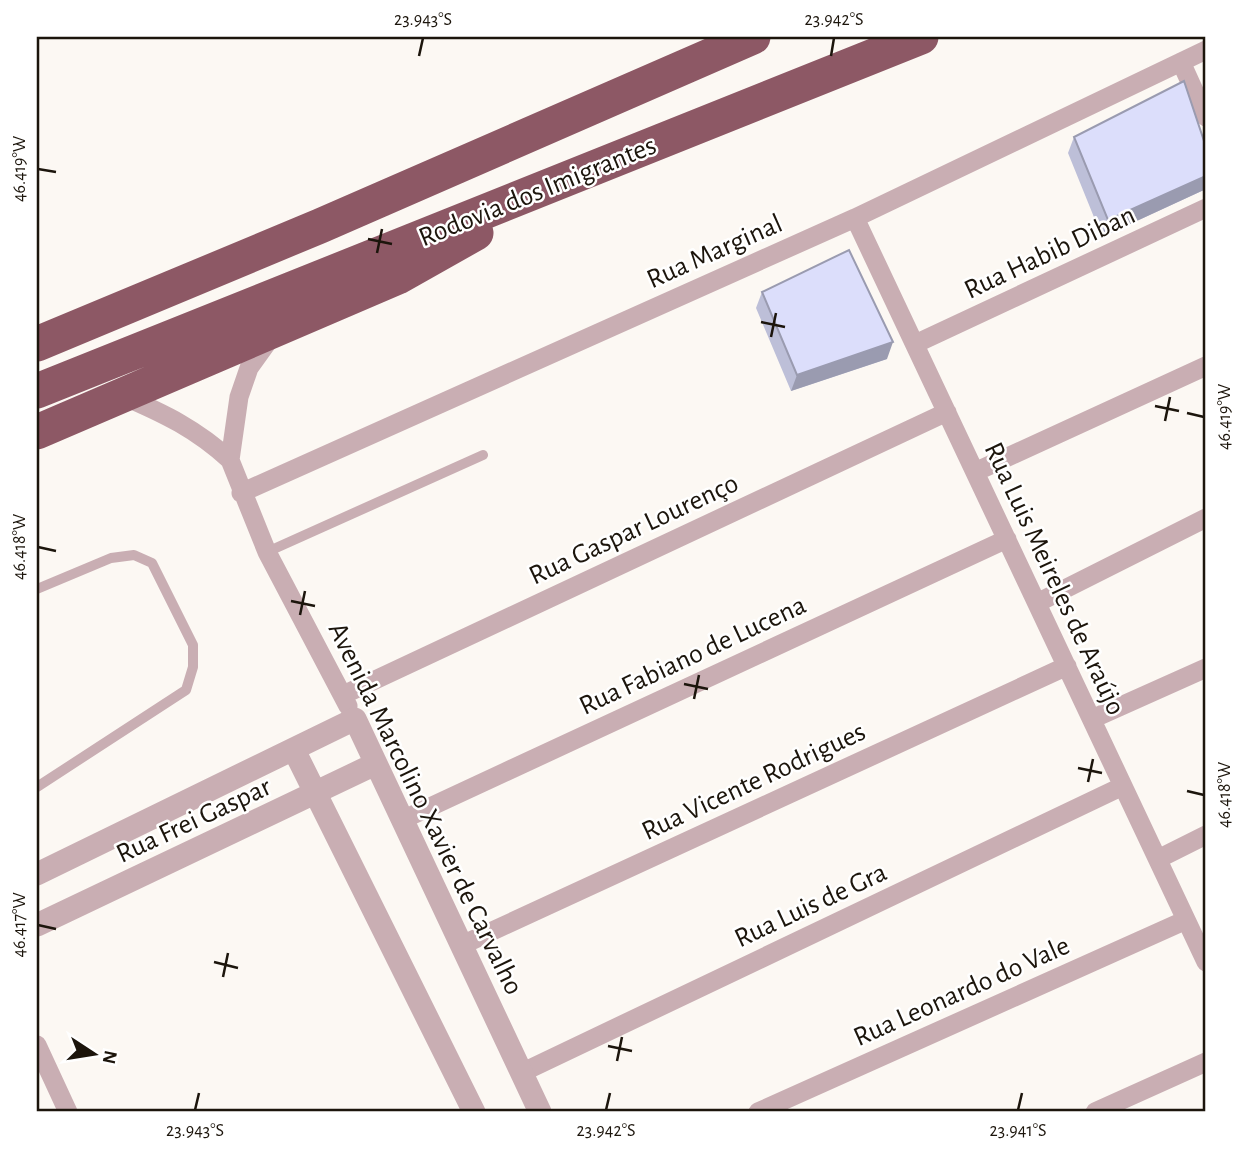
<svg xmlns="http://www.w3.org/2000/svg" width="1243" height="1149" font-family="'Alegreya Sans',sans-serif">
<rect width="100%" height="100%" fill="#fcf8f3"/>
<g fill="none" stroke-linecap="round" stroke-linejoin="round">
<path stroke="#c9aeb3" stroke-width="10" d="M267,552L483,455
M37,589L111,558L134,555L152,563L193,645V667L186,690L37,787"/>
<path stroke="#c9aeb3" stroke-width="19" d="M1181,62L1206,117
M855,218L1206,962
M272,336L249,368L239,397L230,460L267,552L348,706
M915,344L1206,208
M123,396C165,414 196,429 230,460
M975,472L1206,366
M241,493L855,218L1206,50
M1037,603L1206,518
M343,695L947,412
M1092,719L1206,668
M402,820L1007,539
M1158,859L1206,835
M462,945L1067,666
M37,1045L68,1112
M521,1073L1123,786
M758,1112L1186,920
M1095,1112L1206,1062"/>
<path stroke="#c9aeb3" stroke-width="23" d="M294,750L474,1112
M37,874L355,719L540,1112
M37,925L373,765"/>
<path stroke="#8d5865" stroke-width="35" d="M37,344L320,226L753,37
M37,391L921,37
M37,432L398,277L476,233"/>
</g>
<path fill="#bdbfd8" d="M1074,137L1206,147V189L1102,237L1068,153Z
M762,292L887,359L791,391L756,308Z"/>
<path fill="#9a9bb0" d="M1206,176V189L1102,237L1108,220Z
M893,342L887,359L791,391L797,375Z"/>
<path fill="#dcdefb" stroke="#9a9bb0" stroke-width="2" d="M1184,81L1206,147V176L1108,220L1074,137Z
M849,250L893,342L797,375L762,292Z"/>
<path fill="none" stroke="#1c150c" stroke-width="2.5" d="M419,56L423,38M831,56L834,38M38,169L56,172M368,239L392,244M377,253L382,229M761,322L785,327M771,337L776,313M1155,406L1179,411M1187,413L1204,417M1165,421L1170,397M38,547L56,551M291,601L315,606M300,615L305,591M684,684L708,689M694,699L699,675M1078,768L1102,773M1088,782L1093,759M1187,791L1204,795M38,925L56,929M214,962L238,968M223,977L228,953M608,1046L632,1051M617,1061L622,1037M195,1110L199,1093M606,1110L610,1093M1018,1110L1022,1093"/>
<g text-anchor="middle" stroke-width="5" stroke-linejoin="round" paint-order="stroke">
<g font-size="28" fill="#1c150c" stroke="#fff">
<text transform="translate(537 190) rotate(-22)" y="10">Rodovia dos Imigrantes</text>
<text transform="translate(714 250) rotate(-24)" y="10">Rua Marginal</text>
<text transform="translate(1049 251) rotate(-25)" y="10">Rua Habib Diban</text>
<text transform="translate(633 528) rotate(-25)" y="10">Rua Gaspar Lourenço</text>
<text transform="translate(1056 578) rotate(65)" y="10">Rua Luis Meireles de Araújo</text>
<text transform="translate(692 654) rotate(-25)" y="10">Rua Fabiano de Lucena</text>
<text transform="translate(753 780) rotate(-25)" y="10">Rua Vicente Rodrigues</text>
<text transform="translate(427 808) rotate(64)" y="10">Avenida Marcolino Xavier de Carvalho</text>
<text transform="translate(193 819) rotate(-25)" y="10">Rua Frei Gaspar</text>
<text transform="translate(810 904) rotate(-25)" y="10">Rua Luis de Gra</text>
<text transform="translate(961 990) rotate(-24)" y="10">Rua Leonardo do Vale</text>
</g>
</g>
<rect width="1243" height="1149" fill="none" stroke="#ffffff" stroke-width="77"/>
<g transform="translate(94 1054) rotate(102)" stroke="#ffffff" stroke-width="5" paint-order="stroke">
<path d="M0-5L12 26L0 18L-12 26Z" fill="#1c150c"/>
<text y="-10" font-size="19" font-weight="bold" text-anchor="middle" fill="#1c150c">N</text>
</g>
<rect x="38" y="38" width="1166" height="1072" fill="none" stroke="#1c150c" stroke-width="2.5"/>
<g font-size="18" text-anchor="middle" fill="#1c150c">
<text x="423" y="25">23.943°S</text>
<text x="834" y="25">23.942°S</text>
<text transform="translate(19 169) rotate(-90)" y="6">46.419°W</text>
<text transform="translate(1224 417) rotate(-90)" y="6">46.419°W</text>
<text transform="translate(19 547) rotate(-90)" y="6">46.418°W</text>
<text transform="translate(1224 795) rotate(-90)" y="6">46.418°W</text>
<text transform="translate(19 925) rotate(-90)" y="6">46.417°W</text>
<text x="195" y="1136">23.943°S</text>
<text x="606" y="1136">23.942°S</text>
<text x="1018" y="1136">23.941°S</text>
</g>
</svg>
